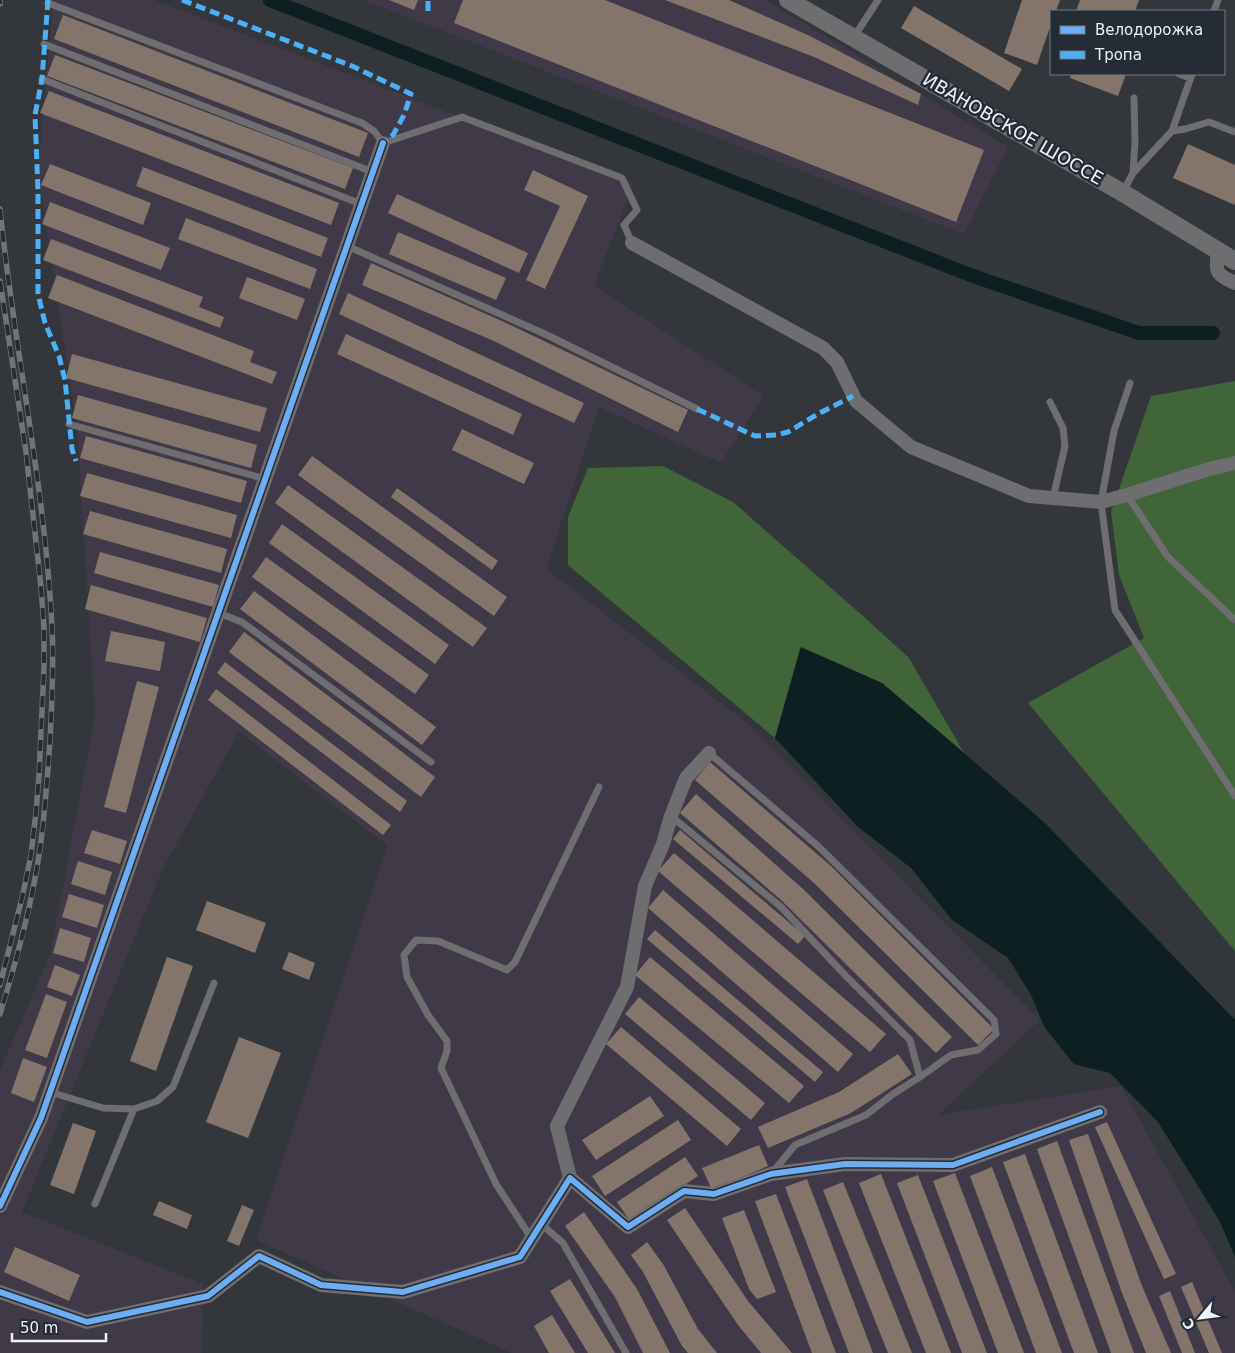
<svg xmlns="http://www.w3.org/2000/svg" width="1235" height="1353" font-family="'DejaVu Sans',sans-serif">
<rect width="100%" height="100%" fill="#33373c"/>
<path fill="#403948" d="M53,0H154L634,183L594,285L763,396L721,463L599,407L546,569L747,723L1040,1020L938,1115L1121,1086L1235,1292V1353H512L256,1240L387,845L239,732L163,868L22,1212L203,1284L202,1353H0V1071L50,955L95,716L77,426L38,170Z
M364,0H765L1008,147L964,234Z"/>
<path fill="#416438" d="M1235,381V951L1028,703L1144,638L1119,575L1111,512L1151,396Z
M663,466L733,502L863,616L909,658L964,753L882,683L800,648L775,738L568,565V517L588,468Z"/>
<path fill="#0d1f20" d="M801,647L882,683L964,753L1045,823L1235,1020V1257L1219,1220L1158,1122L1110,1073L1074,1064L1045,1028L1031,995L1008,958L952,920L911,868L858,827L775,738Z"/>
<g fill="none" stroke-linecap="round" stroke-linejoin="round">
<path stroke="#0d1f20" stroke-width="14" d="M270,0L973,276L1139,333H1213"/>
</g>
<path fill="#84756c" d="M389,0H418L414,10Z
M463,0H605L984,150L956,222L454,23Z
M665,0H729L810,36L921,94L918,105L814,57Z
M1022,0H1060L1056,11H1051V24L1037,65L1004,53Z
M1080,0H1139L1135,11H1076Z
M914,6L1022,69L1009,91L901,28Z
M63,15L368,133L359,157L54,39Z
M55,55L353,168L345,189L47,76Z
M1071,74H1126L1118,96L1070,78Z
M49,91L339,203L331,225L40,113Z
M1188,144L1235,165V205L1173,178Z
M50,164L151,203L143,225L41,185Z
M143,167L328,238L321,257L136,186Z
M533,170L588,196L545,289L526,280L560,206L524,190Z
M397,194L528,253L519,273L388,213Z
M50,202L170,248L161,270L42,224Z
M186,218L317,269L310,289L178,239Z
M398,232L506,278L496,300L389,254Z
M51,239L203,297L199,307L224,317L220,328L43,260Z
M371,263L502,321L688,410L678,432L494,341L362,285Z
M57,275L254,351L250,362L277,372L272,384L48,298Z
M247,277L305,299L297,320L239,298Z
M348,293L584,403L574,423L339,314Z
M346,334L522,414L513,435L337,354Z
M72,354L267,408L260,432L66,378Z
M78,395L257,445L251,468L72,418Z
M462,429L534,463L524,484L452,450Z
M86,436L247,481L241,503L80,458Z
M312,456L507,597L494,616L298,475Z
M87,473L237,515L231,538L80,496Z
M288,485L487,628L473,647L275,503Z
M397,488L498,561L492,570L391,497Z
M90,511L227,549L221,573L83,534Z
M282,524L449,645L435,664L269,543Z
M100,552L219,585L213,607L94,573Z
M266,557L429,675L415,694L252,577Z
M91,585L207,618L200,642L85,609Z
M254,591L436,727L422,745L240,609Z
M111,631L165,642L160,671L105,661Z
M244,632L435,777L421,797L229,652Z
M225,662L407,801L400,812L217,673Z
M137,681L159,687L126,813L104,807Z
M216,689L391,825L383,835L208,700Z
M710,762L831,866L994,1029L978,1045L814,883L695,780Z
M696,794L803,889L952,1037L936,1053L781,900L680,813Z
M92,830L127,841L120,864L84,853Z
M680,830L805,936L798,944L673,839Z
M674,853L886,1034L870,1052L658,871Z
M78,861L112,872L105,895L71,884Z
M663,890L853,1054L838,1072L648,908Z
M69,894L104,905L97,928L62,917Z
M207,901L266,923L255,953L196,930Z
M60,928L91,938L84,962L53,953Z
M655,930L823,1072L815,1082L647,939Z
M289,952L315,963L309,980L282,969Z
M167,957L193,966L156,1071L130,1061Z
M650,957L804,1086L789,1103L635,975Z
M55,965L80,975L72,996L47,987Z
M46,994L67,1002L47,1058L25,1050Z
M639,997L765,1103L751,1120L625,1014Z
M621,1027L741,1129L727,1146L606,1044Z
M239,1037L281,1053L248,1138L206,1122Z
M898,1054L912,1074L851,1113L768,1148L758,1127L839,1092Z
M23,1058L47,1067L34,1102L11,1093Z
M650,1096L664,1116L596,1160L582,1140Z
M678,1120L691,1140L605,1196L592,1176Z
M1107,1122L1176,1274L1164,1279L1095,1127Z
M73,1123L96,1131L74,1194L50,1185Z
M1088,1134L1142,1286L1171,1353H1146L1122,1293L1069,1140Z
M1057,1141L1134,1353H1111L1037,1149Z
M759,1145L768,1166L712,1190L702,1168Z
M1025,1154L1098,1353H1074L1003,1162Z
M685,1157L698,1176L630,1221L617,1202Z
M992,1167L1062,1353H1036L970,1176Z
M955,1173L1024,1353H998L933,1181Z
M881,1174L951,1353H926L859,1183Z
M918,1175L987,1353H962L897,1183Z
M807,1179L873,1353H849L785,1187Z
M843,1182L912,1353H888L823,1190Z
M776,1194L836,1353H812L755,1201Z
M159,1201L192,1215L187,1229L153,1215Z
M242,1205L254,1210L239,1246L227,1241Z
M685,1208L748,1301L792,1353H761L738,1325L667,1220Z
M744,1210L776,1292L757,1299L749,1289L722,1218Z
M584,1212L637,1289L670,1353H643L615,1297L565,1226Z
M647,1242L663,1264L698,1329L717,1353H688L682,1346L643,1272L631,1255Z
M15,1247L80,1275L69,1301L4,1272Z
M570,1279L615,1353H588L550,1291Z
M1192,1282L1222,1353H1209L1181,1287Z
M1170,1291L1195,1353H1182L1159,1296Z
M552,1315L575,1353H549L534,1326Z"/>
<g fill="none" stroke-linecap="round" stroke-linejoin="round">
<path stroke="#6e6d6f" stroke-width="7" d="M48,3L362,123L374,131L383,143L462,117L622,178L637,210L624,225L632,243
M1214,11L1218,0
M854,37L878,0
M44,44L373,172
M1179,74L1190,78
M42,79L361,204
M1172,131L1185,129L1209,122L1235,132
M1133,173L1135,142L1134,98
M1123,192L1133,173L1172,131L1192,74
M347,246L545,334L697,409
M1130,383L1114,431L1101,502L1115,610L1235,796
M1050,402L1063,428L1065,446L1053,498
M69,424L265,479
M1127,495L1168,557L1235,620
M218,613L242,622L431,762
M709,753L818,846L994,1020L996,1034L978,1050L951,1055L920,1077
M671,816L781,907L846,976L910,1040L920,1077L893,1094L866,1115L795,1145L773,1172
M50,1092L103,1108L134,1109L157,1101L173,1087L214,983
M95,1204L134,1109
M541,1224L563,1243L626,1353
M532,1239L496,1184L441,1068L447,1051V1041L428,1015L407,977L404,955L416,940L438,941L507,970L515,962L599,787"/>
<path stroke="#6e6d6f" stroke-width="14" d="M632,243L823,348L837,362L856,401L911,447L1029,496L1101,502L1127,495L1209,469L1235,463
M1218,250C1216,273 1214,273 1235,283
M570,1178L557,1126L627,987L645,886L663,844L671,816L686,778L709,753
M0,1206L41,1118L383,143
M0,1292L87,1322L208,1296L259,1256L321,1285L403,1292L520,1257L570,1178L628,1227L684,1191L714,1194L771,1174L845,1164L953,1165L1100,1112"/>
<path stroke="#6e6d6f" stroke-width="18" d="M788,0L1123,193L1235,261"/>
<g stroke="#737376" stroke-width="5.5">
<path id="rail" d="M0,4V0
M0,209C14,349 45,486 52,627C54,665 52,703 50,741C47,779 45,818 39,855C31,909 16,962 0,1014
M0,281L26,452L41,587L44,628V668L39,776L36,812L31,855L22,898L0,985"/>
</g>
<use href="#rail" stroke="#252c35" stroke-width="4" stroke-dasharray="11" stroke-linecap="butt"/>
<path stroke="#4cb0f7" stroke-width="5" stroke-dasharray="10 5" stroke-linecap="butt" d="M48,0L42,79L35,115L38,191V294L45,323L59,356L65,380L72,449L76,461
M182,0L352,66L411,94L404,115L393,135L383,143
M428,11V0
M697,409L755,436L777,435L788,432L816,415L853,396"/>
<g stroke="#252c35" stroke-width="9">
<path id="cycleway" d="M0,1206L41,1118L383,143
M0,1292L87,1322L208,1296L259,1256L321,1285L403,1292L520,1257L570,1178L628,1227L684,1191L714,1194L771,1174L845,1164L953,1165L1100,1112"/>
</g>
<use href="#cycleway" stroke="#6dadf4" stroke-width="6"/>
</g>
<g text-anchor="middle" stroke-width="5" stroke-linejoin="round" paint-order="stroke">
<g font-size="18" fill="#edf1f8" stroke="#252c35">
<text transform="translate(1013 129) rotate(30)" y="6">ИВАНОВСКОЕ ШОССЕ</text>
</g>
</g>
<rect x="1050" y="10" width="175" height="65" fill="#252c35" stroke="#757b83"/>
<rect x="1060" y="26" width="25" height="8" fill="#6dadf4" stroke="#757b83"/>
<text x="1095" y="35" font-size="15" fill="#edf1f8">Велодорожка</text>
<rect x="1060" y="51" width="25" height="8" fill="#4cb0f7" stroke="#757b83"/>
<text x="1095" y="60" font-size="15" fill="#edf1f8">Тропа</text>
<g transform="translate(1200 1318) rotate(241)" stroke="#252c35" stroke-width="4" paint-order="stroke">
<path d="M0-4L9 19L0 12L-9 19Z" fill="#edf1f8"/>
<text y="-8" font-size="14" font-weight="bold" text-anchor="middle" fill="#edf1f8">С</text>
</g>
<path d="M12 1333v8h94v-8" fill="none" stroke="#edf1f8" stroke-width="2.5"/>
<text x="20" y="1333" font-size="15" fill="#edf1f8" stroke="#252c35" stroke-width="4" paint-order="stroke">50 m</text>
</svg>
